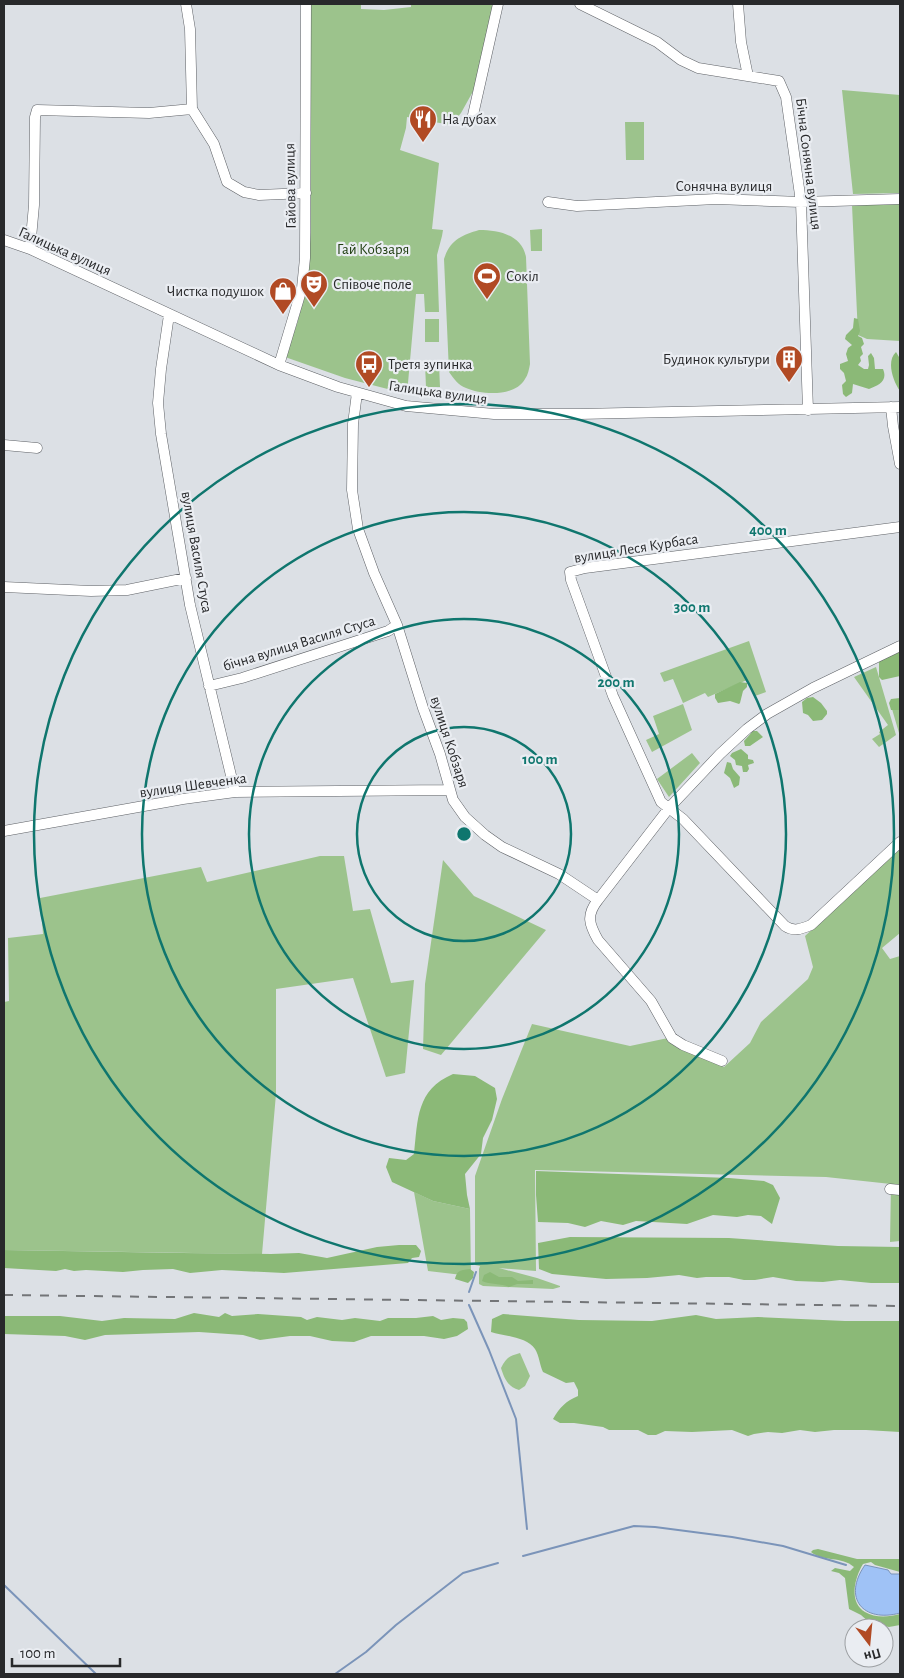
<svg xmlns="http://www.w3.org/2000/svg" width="904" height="1678" font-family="'Alegreya Sans',sans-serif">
<rect width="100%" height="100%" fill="#dce0e5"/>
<path fill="#9cc38c" d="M310,4H361V9L384,10L411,7V4H495L476,86L461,113L451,125L407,117L406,128L400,150L439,163L432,229L443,230L442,236L437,255L439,312H425L424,294H416L407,394L345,378L285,357L297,324L306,289L311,232Z
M842,90L900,95V193L853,194Z
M625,122H644V160H626Z
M900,204V341L867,339L858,335L852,205Z
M542,229V251H531L530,230Z
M479,230C499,230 522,235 526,257L530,364C529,369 528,375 525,379C515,397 482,395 466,388C458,385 454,379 449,372L444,259C450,240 462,235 479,230Z
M425,319H439V342H425Z
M425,364H439L440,387H426Z
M749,641L766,692L755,696L747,680L708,697L705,693L683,703L673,679L664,682L660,673Z
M876,667L896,735L879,747L872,739L880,734L879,732L888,725L854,677Z
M683,704L692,730L652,752L646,740L659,734L653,716Z
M900,708V732L899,733L892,709Z
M692,753L700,763L669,797L657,779Z
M900,848V933L882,948L890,959L900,956V1241L890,1242L891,1184L826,1177L535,1170L536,1271L499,1268L537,1278L560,1286V1287L553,1289L483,1286L479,1284V1269L480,1266L475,1265V1176L502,1099L532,1024L630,1046L668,1038L676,1047L724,1067L750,1043L761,1022L808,979L813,967L805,936Z
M320,856H344L353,911L370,909L391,983L414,980L405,1073L386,1077L353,978L276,989V1094L262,1254L4,1250V1002L9,1001L8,938L43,934L40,898L201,867L207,882Z
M443,860L474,896L546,930L441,1055L423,1049L425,984Z
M414,1192L433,1201L470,1209L471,1276L428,1271Z
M520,1353L530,1376L525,1386L519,1390C508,1387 504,1378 501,1368C506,1358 509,1356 520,1353Z"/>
<path fill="#8bb977" d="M854,318L858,319L860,331L858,336L862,338L864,344L861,347L863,354L860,357L861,361L858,365L864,369H868L869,365L868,356L871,353L874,358L875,369H883C888,381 879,385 869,389L853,384L852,393L846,397L843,394L842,385L846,381L844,373L840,369V364L848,361L846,354L848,348L852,345L845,339L846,335L853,328Z
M896,352L899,357L900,391C893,381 886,361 896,352Z
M900,651V676L882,680L879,677V662L887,655Z
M740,682L747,683V687L743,691L740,703L739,704L730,701L718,703L715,698V694Z
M813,697L821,703L827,711V714L822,720L813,721L808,715L803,713L802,702L807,698Z
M900,698V710H891L889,703L891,699Z
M753,731H757L763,737L750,746H745L744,741Z
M741,749L748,755V759L753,760L754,763L748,765L749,769L747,772H743L742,766L736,765L735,760L730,756L732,753Z
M727,762L731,763L733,769L740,777L739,785L734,788L730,778L724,773Z
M453,1074L475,1076L495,1088L497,1099L492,1120L483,1138L481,1154L465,1174L467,1195L470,1209L433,1201L392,1182L386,1167L389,1158L406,1160L414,1154C418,1119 416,1090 453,1074Z
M536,1171L729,1178L764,1181L773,1185L780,1198L772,1224L761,1216L748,1215L737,1217L713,1215L687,1224L636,1221L623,1225L601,1221L585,1227L568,1223L538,1222L536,1195Z
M570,1237L729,1238L838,1246L900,1247V1283H871L840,1280L823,1282L796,1281L773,1277L755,1280H744L729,1277H706L697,1278L679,1275L647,1278L606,1279L552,1274L539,1269L538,1243Z
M399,1245H416L421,1251L419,1257L412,1258L408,1263L284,1273L222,1270L190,1273L173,1269L143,1270L123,1272L86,1270L74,1271L65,1269L56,1271L4,1268V1250L181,1253L271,1254L299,1253L327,1258L377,1247Z
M470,1269L474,1272L473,1278L468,1283L455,1279C457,1270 461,1270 470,1269Z
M490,1272L499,1277H512L518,1281L533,1280V1284H517L509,1287C501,1283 490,1285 482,1281L484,1275Z
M194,1313L219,1317L225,1313L232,1316L258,1314L301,1317L307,1320L317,1317L342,1320L355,1318L380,1321L388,1318H416L433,1316L441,1320L453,1318L464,1319L467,1322L468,1329L457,1336L444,1339L424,1336H371L354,1342L332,1341L310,1336H290L260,1340L243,1335L199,1332L105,1335L85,1340L65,1336L4,1334V1316H60L102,1321L124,1318L175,1319Z
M503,1314L579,1320L652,1321L696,1315L716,1319L758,1317L845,1321H900V1432L866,1430H834L815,1432L800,1430L782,1433L768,1432L754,1434L748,1436L732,1430L692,1432L665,1431L656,1435H648L638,1430H609L603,1427L574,1423H560L553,1419C560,1407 566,1401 578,1396V1390L574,1382L566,1383L543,1372C540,1366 539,1355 535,1349C527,1337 504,1336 491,1332L492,1319Z
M818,1549L857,1559H900V1572L875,1565L871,1562L863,1564C855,1577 848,1602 865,1612C875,1618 889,1617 900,1614V1625L889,1627L870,1623L861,1615L849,1609L845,1578L839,1573L831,1571L835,1568L850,1571L854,1567C842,1556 823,1562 811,1552L813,1550Z"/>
<path fill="#9fc2f6" stroke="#7b94b9" d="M865,1565L888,1570L891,1574H900V1613C863,1623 842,1598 865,1565Z"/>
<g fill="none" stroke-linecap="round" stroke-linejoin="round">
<path stroke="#7b94b9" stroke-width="2" d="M469,1292L476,1272
M469,1305L489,1350L516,1419L527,1529
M523,1556L634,1526L655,1527L732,1537L783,1546L846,1565
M4,1585L96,1674
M335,1674L366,1652L396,1625L463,1573L498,1563"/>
<g stroke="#5e6166" stroke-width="11">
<path id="minor" d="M186,4L190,29L192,109L214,144L227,182L244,192L259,195L306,193
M580,4L657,42L681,60L698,68L779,81L786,97L801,202L808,410
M738,4L741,42L748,76
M473,115L498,4
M548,202L577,206L716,199L801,202L900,199
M4,240L30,249L279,365L338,387L406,406L494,414H579L900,407
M30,249L34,205L35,117L37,110L149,113L192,109
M169,315L161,369L158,403L161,434L190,605L235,792
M279,365L302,288L305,258L306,4
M357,393L353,424L352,490L358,529L374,573L397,625L423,708L440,754L453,800L465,817L485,835L502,847L559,874L598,900C586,915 589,924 598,940L651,1001L672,1038L683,1045L722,1061
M891,407L893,426L900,464
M4,445L37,448
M900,527L585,568L570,572L571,580L613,696L661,802L683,819L785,926C794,932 801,929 811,925L900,842
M4,587L91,591L127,590L186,578
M209,686L242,678L388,631L397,625
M4,831L183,799L235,792L449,790
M598,900L669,808L720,754L747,729L767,714L813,688L900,646
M890,1189L900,1190"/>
</g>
<use href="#minor" stroke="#fff" stroke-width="10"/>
<path stroke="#737578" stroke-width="2" stroke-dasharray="9 9" stroke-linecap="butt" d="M4,1295L900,1306"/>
</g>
<g fill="none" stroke="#0f766e" stroke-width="2.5">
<circle cx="464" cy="834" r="107"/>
<circle cx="464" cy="834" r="215"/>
<circle cx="464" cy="834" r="322"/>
<circle cx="464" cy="834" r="430"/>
</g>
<defs>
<g id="restaurant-pin" transform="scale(1.4375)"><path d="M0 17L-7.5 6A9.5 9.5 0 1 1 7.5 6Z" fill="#b14a24" stroke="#eaedf2"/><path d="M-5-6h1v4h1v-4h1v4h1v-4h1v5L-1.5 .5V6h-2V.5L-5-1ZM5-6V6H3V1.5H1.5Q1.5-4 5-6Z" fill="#fff"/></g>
<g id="stadium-pin" transform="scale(1.4375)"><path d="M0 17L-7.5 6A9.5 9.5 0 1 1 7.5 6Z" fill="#b14a24" stroke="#eaedf2"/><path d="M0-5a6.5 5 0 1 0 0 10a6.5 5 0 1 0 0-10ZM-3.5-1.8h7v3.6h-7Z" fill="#fff"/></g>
<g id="theatre-pin" transform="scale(1.4375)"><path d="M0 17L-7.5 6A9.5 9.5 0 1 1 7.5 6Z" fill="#b14a24" stroke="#eaedf2"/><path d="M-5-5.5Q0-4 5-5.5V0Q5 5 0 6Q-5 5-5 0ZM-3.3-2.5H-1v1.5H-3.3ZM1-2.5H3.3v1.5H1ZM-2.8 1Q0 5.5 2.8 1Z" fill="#fff"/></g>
<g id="shop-pin" transform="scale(1.4375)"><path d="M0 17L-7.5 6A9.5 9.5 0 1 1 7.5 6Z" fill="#b14a24" stroke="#eaedf2"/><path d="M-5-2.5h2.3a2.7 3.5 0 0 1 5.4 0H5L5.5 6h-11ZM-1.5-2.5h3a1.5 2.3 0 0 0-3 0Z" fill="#fff"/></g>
<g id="building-pin" transform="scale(1.4375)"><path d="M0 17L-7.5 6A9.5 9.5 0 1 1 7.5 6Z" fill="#b14a24" stroke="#eaedf2"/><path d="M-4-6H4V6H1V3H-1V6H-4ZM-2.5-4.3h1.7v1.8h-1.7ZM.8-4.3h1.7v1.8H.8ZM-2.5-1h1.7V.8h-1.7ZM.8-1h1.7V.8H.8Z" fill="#fff"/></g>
<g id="bus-pin" transform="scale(1.4375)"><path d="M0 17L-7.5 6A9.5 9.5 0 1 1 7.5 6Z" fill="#b14a24" stroke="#eaedf2"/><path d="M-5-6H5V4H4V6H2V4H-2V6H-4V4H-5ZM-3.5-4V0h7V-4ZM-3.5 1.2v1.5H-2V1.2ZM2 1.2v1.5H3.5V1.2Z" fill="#fff"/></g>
</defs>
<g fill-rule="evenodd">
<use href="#restaurant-pin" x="423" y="119"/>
<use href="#stadium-pin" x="487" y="276"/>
<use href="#theatre-pin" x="314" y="284"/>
<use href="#shop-pin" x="283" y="291"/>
<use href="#building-pin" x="789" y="359"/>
<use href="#bus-pin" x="369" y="364"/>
</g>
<g text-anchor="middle" stroke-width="4.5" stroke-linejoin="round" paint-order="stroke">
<g font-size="15" fill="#28292b" stroke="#eaedf2" text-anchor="start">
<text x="442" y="124">На дубах</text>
<text x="506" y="281">Сокіл</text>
<text x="333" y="289">Співоче поле</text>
<text x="264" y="296" text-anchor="end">Чистка подушок</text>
<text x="770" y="364" text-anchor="end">Будинок культури</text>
<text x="388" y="369">Третя зупинка</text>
</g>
<g font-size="15" fill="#28292b" stroke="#eaedf2">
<text transform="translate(809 164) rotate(83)" y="5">Бічна Сонячна вулиця</text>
<text transform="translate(290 186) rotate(-91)" y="5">Гайова вулиця</text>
<text x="724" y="191">Сонячна вулиця</text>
<text transform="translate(65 251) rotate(24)" y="5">Галицька вулиця</text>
<text transform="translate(438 392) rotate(8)" y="5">Галицька вулиця</text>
<text transform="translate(636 548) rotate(-9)" y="5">вулиця Леся Курбаса</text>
<text transform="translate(197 552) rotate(80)" y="5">вулиця Василя Стуса</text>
<text transform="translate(299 643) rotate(-17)" y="5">бічна вулиця Василя Стуса</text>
<text transform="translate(450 742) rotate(72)" y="5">вулиця Кобзаря</text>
<text transform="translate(193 785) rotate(-8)" y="5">вулиця Шевченка</text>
</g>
<g font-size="15" fill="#203f11" stroke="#eaedf2">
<text x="373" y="254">Гай Кобзаря</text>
</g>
</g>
<circle cx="464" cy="834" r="8" fill="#0f766e" stroke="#eaedf2" stroke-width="2.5"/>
<g font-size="15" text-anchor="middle" font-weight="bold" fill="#0f766e" stroke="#eaedf2" stroke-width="4.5" stroke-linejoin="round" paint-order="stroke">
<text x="768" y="535">400 m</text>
<text x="692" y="612">300 m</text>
<text x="616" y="687">200 m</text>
<text x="540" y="764">100 m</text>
</g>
<rect width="904" height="1678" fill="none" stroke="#28292b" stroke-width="10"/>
<g transform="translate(869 1643) rotate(164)"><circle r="24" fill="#eaedf2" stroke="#9c9fa2"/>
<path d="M0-4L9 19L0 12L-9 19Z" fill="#b14a24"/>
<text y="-8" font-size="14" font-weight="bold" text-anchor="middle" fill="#28292b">Пн</text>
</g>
<path d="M12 1658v8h108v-8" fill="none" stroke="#28292b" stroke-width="2.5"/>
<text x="20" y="1658" font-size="15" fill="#28292b" stroke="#eaedf2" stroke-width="4" paint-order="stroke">100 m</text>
</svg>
